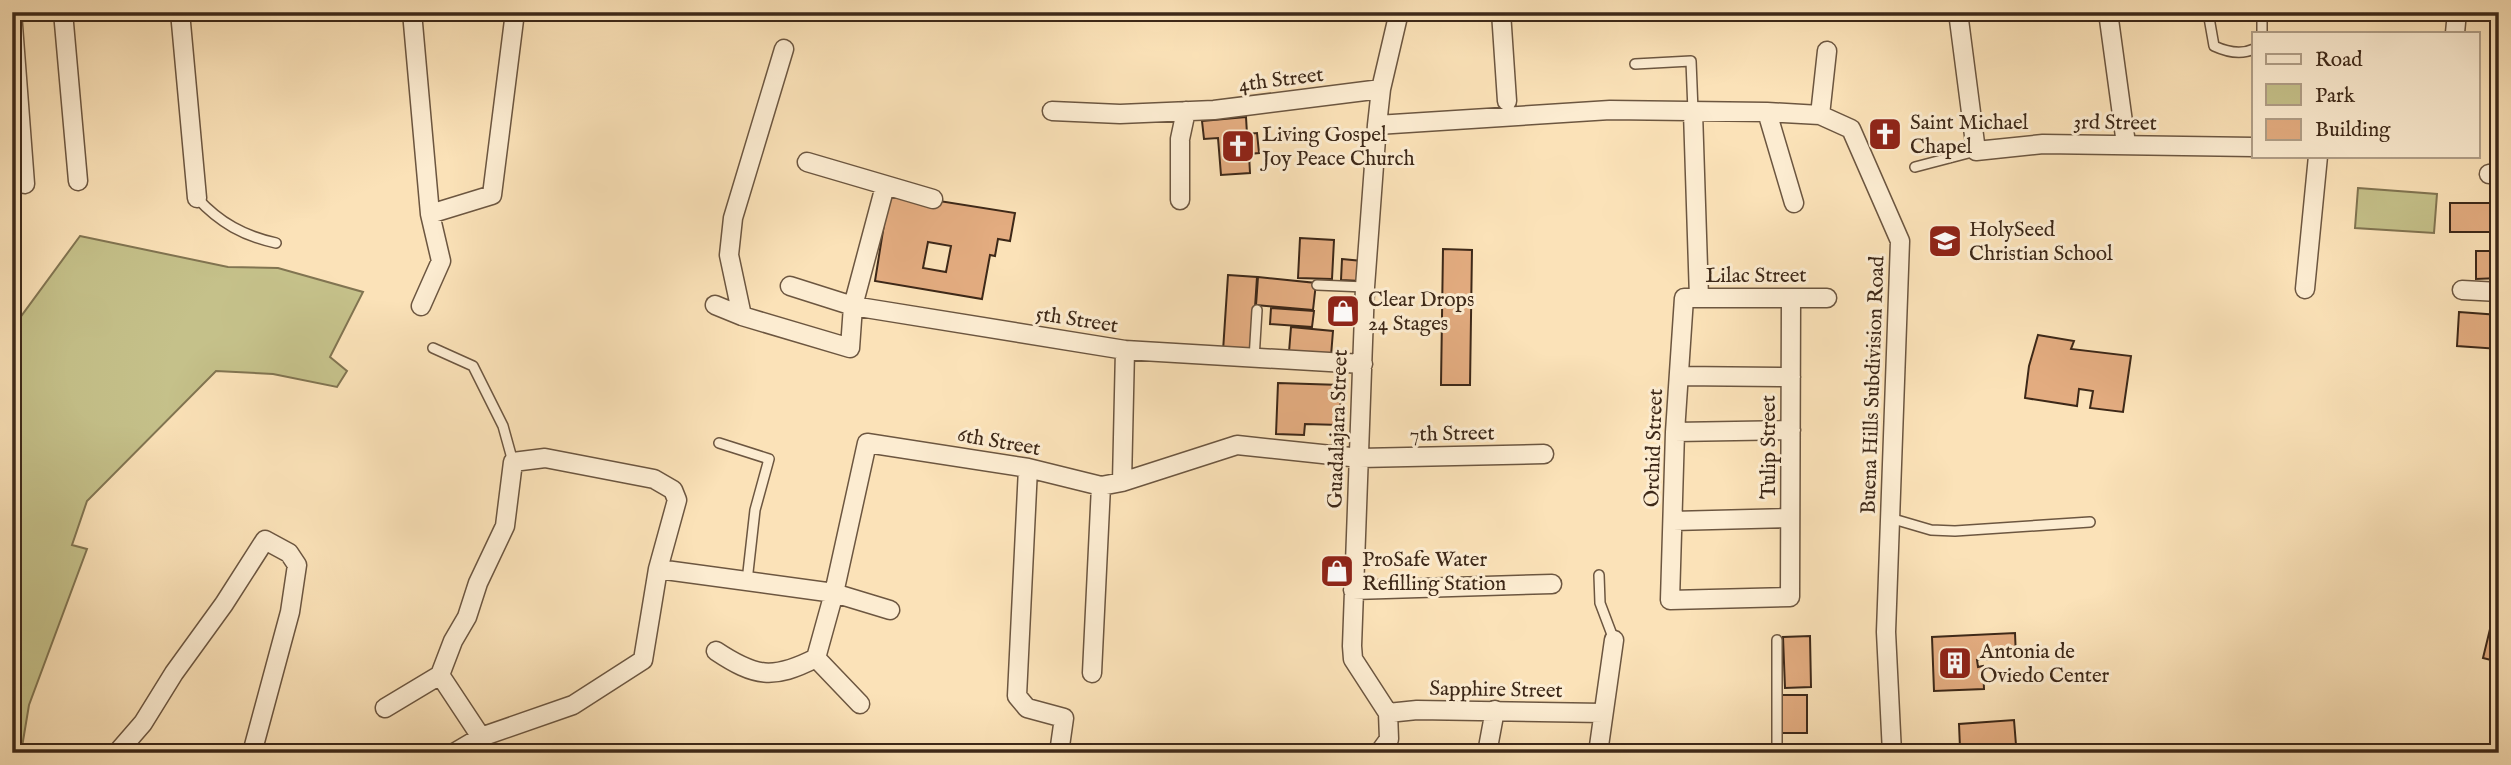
<svg xmlns="http://www.w3.org/2000/svg" width="2511" height="765" font-family="'IM FELL English',serif">
<rect width="100%" height="100%" fill="#fbe2b8"/>
<filter id="stains"><feTurbulence type="fractalNoise" baseFrequency=".00286" numOctaves="4"/><feColorMatrix values="0 0 0 0 .2 0 0 0 0 .09 0 0 0 0 .02 0 0 0 .5 -.17"/></filter>
<radialGradient id="worn" r=".72"><stop offset=".6" stop-color="#630" stop-opacity="0"/><stop offset="1" stop-color="#630" stop-opacity=".3"/></radialGradient>
<path fill="#c5c18a" stroke="#817451" stroke-width="2" d="M2358,188L2437,194L2434,233L2355,228Z
M80,236L228,267L278,268L363,292L330,357L347,371L337,387L273,374L216,371L87,501L72,545L87,549L29,705L21,753L12,749V314L19,319Z"/>
<path fill="#e3ac80" stroke="#3d2818" stroke-width="2" fill-rule="evenodd" d="M1246,117L1247,134L1257,133L1259,153L1249,154L1250,173L1221,175L1218,138L1204,139L1202,121Z
M889,193L1015,213L1010,241L998,239L995,256L990,255L982,299L875,281ZM928,242L951,246L946,272L923,268Z
M2450,203H2499V232H2450Z
M1300,238L1334,240L1332,279L1298,278Z
M1443,249L1472,250L1470,385H1441Z
M2476,251H2499V278L2476,279Z
M1342,259L1362,261L1361,281L1341,280Z
M1228,275L1257,277L1252,353L1223,351Z
M1258,277L1316,283L1313,310L1256,305Z
M1271,308L1314,311L1312,327L1270,324Z
M2459,312L2499,315V349L2457,346Z
M1291,327L1333,331L1331,356L1289,352Z
M2038,335L2074,341L2071,349L2131,356L2123,412L2090,408L2093,391L2079,389L2077,406L2025,398L2029,366Z
M1278,383L1341,385L1340,425L1305,424L1304,435L1276,434Z
M2498,596H2499V662L2483,658Z
M2015,633L2016,658L1977,660L1978,667L1983,666L1984,689L1934,691L1932,637Z
M1810,636L1811,687L1785,688L1783,637Z
M1781,695H1807V733H1781Z
M2014,720L2016,745L1960,748L1959,724Z"/>
<g fill="none" stroke-linecap="round" stroke-linejoin="round">
<g stroke="#6c5640" stroke-width="12">
<path id="lane" d="M2208,12L2214,46C2227,52 2241,55 2254,49
M2262,12V33
M1635,64L1691,61L1693,111
M1915,167L1976,151
M197,198C220,223 244,236 276,243
M1317,285L1365,287
M433,348L473,366L503,426L513,462
M1254,359L1257,310
M719,443L769,459L755,510L747,581
M1890,518L1931,530L1955,531L2090,522
M1599,575L1600,603L1614,640
M1195,753H1196
M1777,753V640"/>
</g>
<g stroke="#6c5640" stroke-width="21">
<path id="street" d="M12,12L25,184
M63,12L78,181
M180,12L197,198
M412,12L430,214L441,261L421,306
M1501,12L1507,101
M1958,12L1976,151L2043,144L2254,147
M2108,12L2126,144
M2455,33L2457,12
M1052,111L1120,114L1214,110L1381,89
M1693,112L1699,298
M1767,112L1794,203
M1820,115L1827,51
M1377,125L1610,110L1767,112L1820,115L1851,129L1900,241L1886,632L1892,753
M807,162L933,199
M2489,174L2499,173
M1180,200V139L1186,111
M430,214L492,195L515,12
M790,286L853,306L1125,350L1363,364
M2305,289L2318,156
M2462,290L2499,292
M1791,298L1790,597L1670,600L1675,432L1684,298H1827
M715,305L742,316L850,348L853,306L885,186
M742,316L729,255L733,218L784,49
M1679,376L1791,377
M1675,432L1791,430
M1028,468L1017,696L1027,708L1064,718L1059,753
M1122,482L1125,350
M1673,521L1790,518
M658,569L834,593L890,610
M1353,590L1552,584
M716,651C755,677 773,680 816,658L834,593L867,443L1028,468L1101,486L1122,482L1237,445L1360,458L1544,454
M816,658L860,704
M1092,673L1101,486
M440,675L481,737
M385,708L440,675L453,641L467,617L478,583L505,526L513,462L545,458L654,479L673,490L677,500L658,569L643,660L573,705L481,737L454,753
M1388,713L1353,659L1352,646L1365,287L1377,125L1381,89L1399,12
M1388,713L1417,710L1603,713
M117,753L143,723L174,673L224,604L265,540L289,553L297,565L290,612L252,753
M1379,753L1389,739L1388,713
M1487,753L1495,710
M1598,753L1614,640"/>
</g>
<use href="#lane" stroke="#fcecd1" stroke-width="9"/>
<use href="#street" stroke="#fcecd1" stroke-width="18"/>
</g>
<defs>
<g id="church-square" transform="scale(1.75)"><rect x="-9" y="-9" width="18" height="18" rx="4" fill="#8f2418" stroke="#fcecd1"/><path d="M-1.2-6h2.4v3.5h3.3v2.4h-3.3V6h-2.4V-.1h-3.3v-2.4h3.3Z" fill="#fff"/></g>
<g id="school-square" transform="scale(1.75)"><rect x="-9" y="-9" width="18" height="18" rx="4" fill="#8f2418" stroke="#fcecd1"/><path d="M0-5L7-2L0 1L-7-2ZM-4 1L0 2.5L4 1V4Q0 6-4 4Z" fill="#fff"/></g>
<g id="shop-square" transform="scale(1.75)"><rect x="-9" y="-9" width="18" height="18" rx="4" fill="#8f2418" stroke="#fcecd1"/><path d="M-5-2.5h2.3a2.7 3.5 0 0 1 5.4 0H5L5.5 6h-11ZM-1.5-2.5h3a1.5 2.3 0 0 0-3 0Z" fill="#fff"/></g>
<g id="building-square" transform="scale(1.75)"><rect x="-9" y="-9" width="18" height="18" rx="4" fill="#8f2418" stroke="#fcecd1"/><path d="M-4-6H4V6H1V3H-1V6H-4ZM-2.5-4.3h1.7v1.8h-1.7ZM.8-4.3h1.7v1.8H.8ZM-2.5-1h1.7V.8h-1.7ZM.8-1h1.7V.8H.8Z" fill="#fff"/></g>
</defs>
<g fill-rule="evenodd">
<use href="#church-square" x="1885" y="134"/>
<use href="#church-square" x="1238" y="146"/>
<use href="#school-square" x="1945" y="241"/>
<use href="#shop-square" x="1343" y="311"/>
<use href="#shop-square" x="1337" y="571"/>
<use href="#building-square" x="1955" y="663"/>
</g>
<g text-anchor="middle" stroke-width="6" stroke-linejoin="round" paint-order="stroke">
<g font-size="21" fill="#3d2818" stroke="#fcecd1">
<text transform="translate(1281 79) rotate(-7)" y="7">4th Street</text>
<text transform="translate(2115 122) rotate(1)" y="7">3rd Street</text>
<text x="1756" y="282">Lilac Street</text>
<text transform="translate(1077 319) rotate(9)" y="7">5th Street</text>
<text transform="translate(1872 385) rotate(-88)" y="7">Buena Hills Subdivision Road</text>
<text transform="translate(1337 429) rotate(-88)" y="7">Guadalajara Street</text>
<text transform="translate(1452 433) rotate(-1)" y="7">7th Street</text>
<text transform="translate(999 441) rotate(10)" y="7">6th Street</text>
<text transform="translate(1768 447) rotate(-90)" y="7">Tulip Street</text>
<text transform="translate(1653 448) rotate(-88)" y="7">Orchid Street</text>
<text transform="translate(1496 689) rotate(1)" y="7">Sapphire Street</text>
</g>
<g font-size="21" fill="#3d2818" stroke="#fcecd1" text-anchor="start">
<text x="1910" y="129">Saint Michael<tspan x="1910" dy="24">Chapel</tspan></text>
<text x="1262" y="141">Living Gospel<tspan x="1262" dy="24">Joy Peace Church</tspan></text>
<text x="1969" y="236">HolySeed<tspan x="1969" dy="24">Christian School</tspan></text>
<text x="1368" y="306">Clear Drops<tspan x="1368" dy="24">24 Stages</tspan></text>
<text x="1362" y="566">ProSafe Water<tspan x="1362" dy="24">Refilling Station</tspan></text>
<text x="1980" y="658">Antonia de<tspan x="1980" dy="24">Oviedo Center</tspan></text>
</g>
</g>
<rect width="2511" height="765" fill="none" stroke="#fbe2b8" stroke-width="42"/>
<rect x="14" y="14" width="2483" height="737" fill="none" stroke="#3d2818" stroke-width="3.5"/>
<rect x="21" y="21" width="2469" height="723" fill="none" stroke="#3d2818" stroke-width="2"/>
<rect x="2252" y="32" width="228" height="126" fill="#fcecd1" stroke="#b09e87" stroke-width="2"/>
<rect x="2266" y="54" width="35" height="10" fill="#fcecd1" stroke="#b09e87" stroke-width="2"/>
<text x="2315" y="66" font-size="21" fill="#3d2818">Road</text>
<rect x="2266" y="84" width="35" height="21" fill="#c5c18a" stroke="#b09e87" stroke-width="2"/>
<text x="2315" y="102" font-size="21" fill="#3d2818">Park</text>
<rect x="2266" y="119" width="35" height="21" fill="#e3ac80" stroke="#b09e87" stroke-width="2"/>
<text x="2315" y="136" font-size="21" fill="#3d2818">Building</text>
<rect width="100%" height="100%" filter="url(#stains)"/>
<rect width="100%" height="100%" fill="url(#worn)"/>
</svg>
